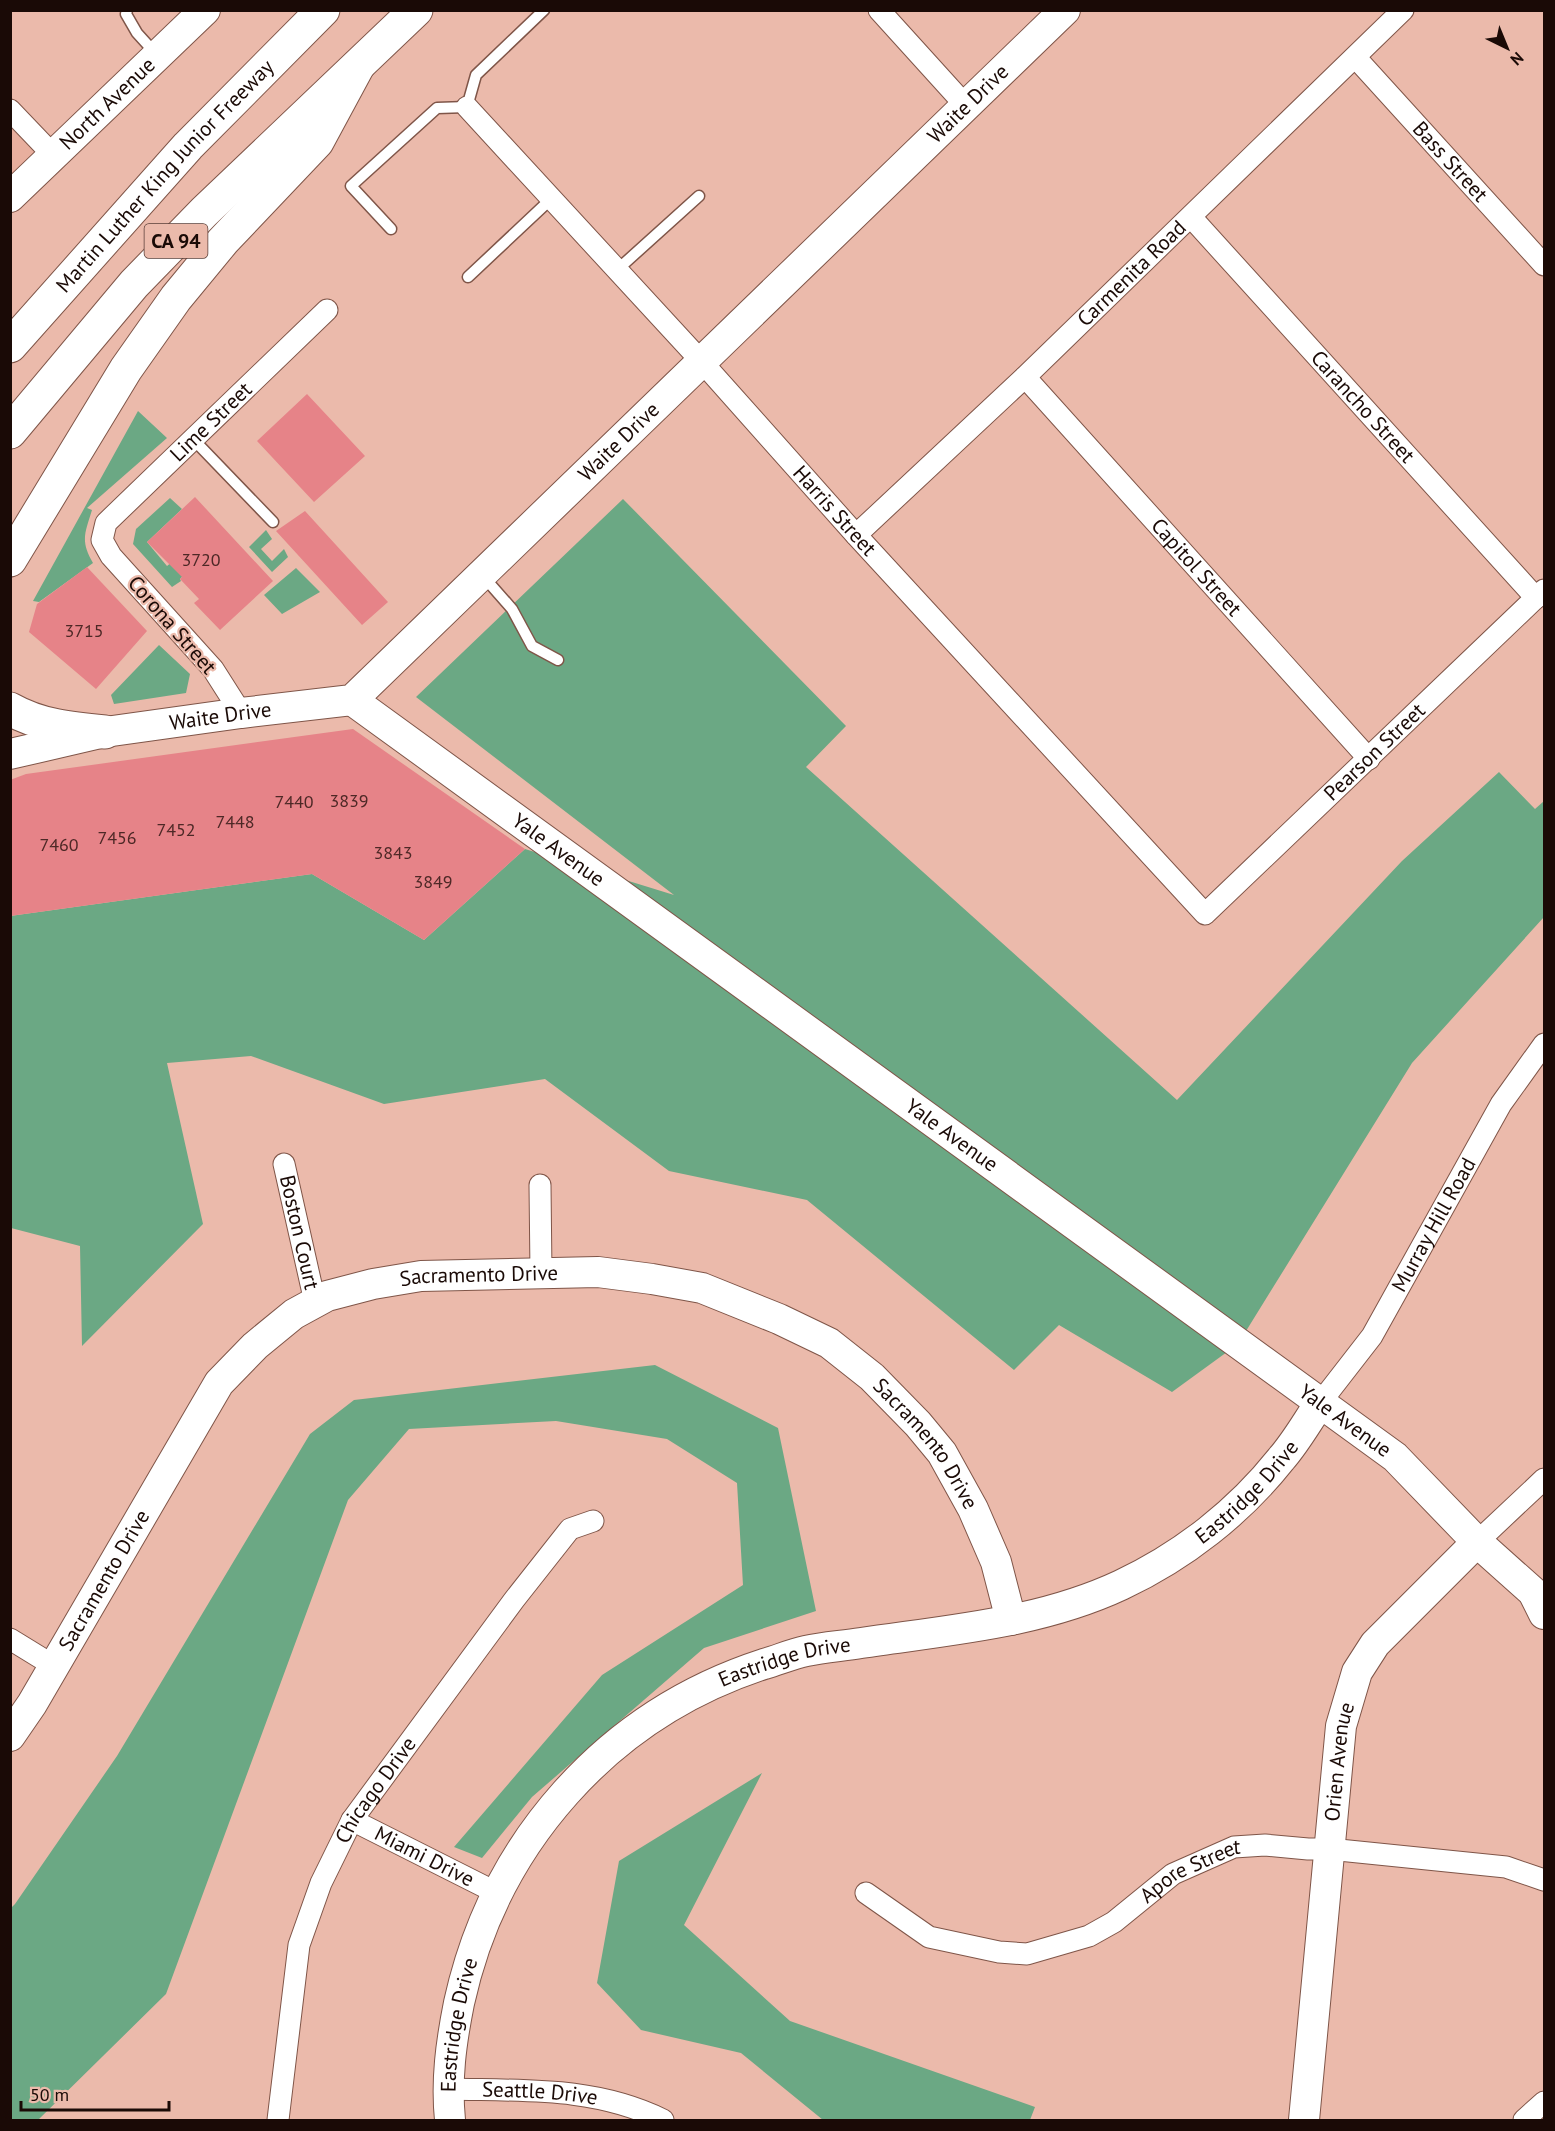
<svg xmlns="http://www.w3.org/2000/svg" width="1555" height="2131" font-family="'PT Sans',sans-serif">
<rect width="100%" height="100%" fill="#ebbaab"/>
<path fill="#e8af9e" d="M11,117L45,155L11,192Z"/>
<path fill="#6ba884" d="M138,411L167,438L87,508L92,510C85,533 80,541 93,563L39,602L33,601Z
M170,498L182,509L147,542L167,566L210,531L201,557L180,579L181,581L172,587L133,544L136,529Z
M623,499L846,726L806,767L1177,1100L1402,861L1499,772L1535,809L1544,801V917L1412,1063L1238,1344L1172,1392L1059,1325L1014,1370L807,1200L669,1171L545,1079L384,1104L251,1056L167,1063L203,1224L82,1346L80,1246L11,1228L10,916L312,874L424,940L525,849L674,895L416,697Z
M266,530L272,539L261,549L272,561L284,549L288,557L272,572L249,547Z
M296,568L320,592L282,614L264,595Z
M159,645L190,674L186,693L114,704L111,695Z
M655,1365L778,1428L816,1611L704,1648L532,1797L482,1858L454,1847L602,1675L743,1585L737,1483L667,1439L556,1421L409,1429L348,1500L166,1994L38,2120H11V1908L15,1904L117,1756L310,1434L354,1400Z
M762,1773L684,1925L790,2021L1035,2107L1030,2120H823L741,2053L641,2030L597,1983L619,1861Z"/>
<path fill="#e68388" d="M307,394L365,456L314,502L257,441Z
M195,497L273,581L220,630L194,603L199,599L180,579L182,577L147,542Z
M305,511L388,602L362,625L276,531Z
M87,567L147,631L96,689L29,632L37,604Z
M353,729L525,849L424,940L312,874L10,916V780L26,774Z"/>
<g fill="none" stroke-linecap="round" stroke-linejoin="round">
<g stroke="#7f5548" stroke-width="13">
<path id="lane" d="M127,10L126,14L137,33L156,54
M391,229L351,186L437,108L467,107L476,75L544,10
M617,270L699,196
M468,277L551,199
M193,439L273,522
M483,576L512,609L532,646L558,660"/>
</g>
<g stroke="#7f5548" stroke-width="23">
<g id="street">
<path d="M879,10L966,106"/>
<path id="s1" d="M1356,58L1544,265"/>
<path id="s2" d="M467,107L702,362L856,535L1205,914L1544,590"/>
<path d="M10,110L53,155"/>
<path id="s3" d="M1191,217L1536,598"/>
<path id="s4" d="M1025,377L1369,759"/>
<path id="s5" d="M856,535L1025,377L1403,10"/>
<path id="s6" d="M241,713L213,669L111,556L102,540L106,523L327,310"/>
<path id="s7" d="M284,1164L315,1302"/>
<path d="M540,1185L541,1273"/>
<path id="s8" d="M1320,1403L1372,1336L1501,1104L1544,1044"/>
<path d="M1477,1542L1544,1479"/>
<path d="M10,1639L54,1666"/>
<path id="s9" d="M352,1820L497,1893"/>
<path id="s10" d="M866,1893L929,1937L999,1952L1027,1954L1089,1936L1114,1922L1173,1874L1234,1847L1265,1845L1308,1849H1329L1506,1867L1544,1880"/>
<path id="s11" d="M447,2089C522,2091 594,2086 663,2120"/>
<path id="s12" d="M278,2120L299,1945L321,1883L352,1820L514,1600L570,1529L593,1521"/>
<path d="M1524,2120L1544,2102"/>
</g>
</g>
<g stroke="#7f5548" stroke-width="32">
<g id="secondary">
<path id="s13" d="M10,197L205,10"/>
<path id="s14" d="M352,700L1395,1457L1477,1542L1533,1592L1544,1614"/>
<path id="s15" d="M10,754L105,732L241,713L352,700L1065,10"/>
<path id="s16" d="M10,1736L32,1704L219,1383L255,1346L294,1314L327,1296L373,1284L421,1276L598,1272L652,1279L702,1288L779,1319L829,1343L872,1377L918,1424L942,1453L973,1509L996,1562L1011,1620"/>
<path id="s17" d="M450,2120C446,2080 451,2043 459,2003C494,1843 607,1715 764,1664C778,1660 792,1654 806,1651C824,1647 843,1646 861,1643C949,1630 1040,1623 1121,1585C1183,1556 1239,1512 1281,1459C1296,1442 1307,1422 1320,1403"/>
<path id="s18" d="M1304,2120L1341,1726L1357,1672L1375,1644L1477,1542"/>
</g>
</g>
<g stroke="#7f5548" stroke-width="35">
<g id="highway">
<path id="s19" d="M10,346L188,146L323,10"/>
<path d="M10,432L134,284L204,212L416,10"/>
<path d="M10,560L126,369L176,298L223,241L317,142L358,66"/>
<path d="M10,709C40,726 72,729 105,732"/>
</g>
</g>
<use href="#lane" stroke="#fff" stroke-width="10"/>
<use href="#street" stroke="#fff" stroke-width="21"/>
<use href="#secondary" stroke="#fff" stroke-width="30"/>
<use href="#highway" stroke="#fff" stroke-width="33"/>
</g>
<g text-anchor="middle" stroke-width="4.5" stroke-linejoin="round" paint-order="stroke">
<g font-size="18" fill="#4d2826">
<text x="201" y="566">3720</text>
<text x="84" y="637">3715</text>
<text x="349" y="807">3839</text>
<text x="294" y="808">7440</text>
<text x="235" y="828">7448</text>
<text x="176" y="836">7452</text>
<text x="117" y="844">7456</text>
<text x="59" y="851">7460</text>
<text x="393" y="859">3843</text>
<text x="433" y="888">3849</text>
</g>
<rect fill="#ebbaab" stroke="#593f38" stroke-width="1.5" x="144.5" y="224" width="63" height="34" rx="4.5"/>
<g font-size="20" font-weight="bold" fill="#1a0a06">
<text x="176" y="248">CA 94</text>
</g>
<g font-size="21" fill="#1a0a06" stroke="#ebbaab">
<text dy="7" stroke="none"><textPath href="#s13" startOffset="135">North Avenue</textPath></text>
<text dy="7" stroke="none"><textPath href="#s15" startOffset="1204">Waite Drive</textPath></text>
<text dy="7" stroke="none"><textPath href="#s1" startOffset="140">Bass Street</textPath></text>
<text dy="7" stroke="none"><textPath href="#s19" startOffset="230">Martin Luther King Junior Freeway</textPath></text>
<text dy="7" stroke="none"><textPath href="#s5" startOffset="380">Carmenita Road</textPath></text>
<text dy="7" stroke="none"><textPath href="#s3" startOffset="256">Carancho Street</textPath></text>
<text dy="7" stroke="none"><textPath href="#s6" startOffset="386">Lime Street</textPath></text>
<text dy="7" stroke="none"><textPath href="#s15" startOffset="718">Waite Drive</textPath></text>
<text dy="7" stroke="none"><textPath href="#s2" startOffset="546">Harris Street</textPath></text>
<text dy="7" stroke="none"><textPath href="#s4" startOffset="256">Capitol Street</textPath></text>
<text transform="translate(172 625) rotate(49)" y="7">Corona Street</text>
<text dy="7" stroke="none"><textPath href="#s15" startOffset="214">Waite Drive</textPath></text>
<text dy="7" stroke="none"><textPath href="#s2" startOffset="1328">Pearson Street</textPath></text>
<text dy="7" stroke="none"><textPath href="#s14" startOffset="255">Yale Avenue</textPath></text>
<text dy="7" stroke="none"><textPath href="#s14" startOffset="741">Yale Avenue</textPath></text>
<text dy="7" stroke="none"><textPath href="#s8" startOffset="212">Murray Hill Road</textPath></text>
<text dy="7" stroke="none"><textPath href="#s7" startOffset="70">Boston Court</textPath></text>
<text dy="7" stroke="none"><textPath href="#s16" startOffset="704">Sacramento Drive</textPath></text>
<text dy="7" stroke="none"><textPath href="#s14" startOffset="1227">Yale Avenue</textPath></text>
<text dy="7" stroke="none"><textPath href="#s16" startOffset="1208">Sacramento Drive</textPath></text>
<text dy="7" stroke="none"><textPath href="#s17" startOffset="1120">Eastridge Drive</textPath></text>
<text dy="7" stroke="none"><textPath href="#s16" startOffset="182">Sacramento Drive</textPath></text>
<text dy="7" stroke="none"><textPath href="#s17" startOffset="616">Eastridge Drive</textPath></text>
<text dy="7" stroke="none"><textPath href="#s18" startOffset="360">Orien Avenue</textPath></text>
<text dy="7" stroke="none"><textPath href="#s12" startOffset="350">Chicago Drive</textPath></text>
<text dy="7" stroke="none"><textPath href="#s9" startOffset="81">Miami Drive</textPath></text>
<text dy="7" stroke="none"><textPath href="#s10" startOffset="363">Apore Street</textPath></text>
<text dy="7" stroke="none"><textPath href="#s17" startOffset="96">Eastridge Drive</textPath></text>
<text dy="7" stroke="none"><textPath href="#s11" startOffset="93">Seattle Drive</textPath></text>
</g>
</g>
<rect width="1555" height="2131" fill="none" stroke="#1a0a06" stroke-width="24"/>
<g transform="translate(1507 48) rotate(137)" stroke="#ebbaab" stroke-width="4.5" paint-order="stroke">
<path d="M0-4.5L10 22L0 15L-10 22Z" fill="#1a0a06"/>
<text y="-9" font-size="16" font-weight="bold" text-anchor="middle" fill="#1a0a06">N</text>
</g>
<path d="M21 2101v9h148v-9" fill="none" stroke="#1a0a06" stroke-width="3"/>
<text x="30" y="2101" font-size="18" fill="#1a0a06" stroke="#ebbaab" stroke-width="4.5" paint-order="stroke">50 m</text>
</svg>
